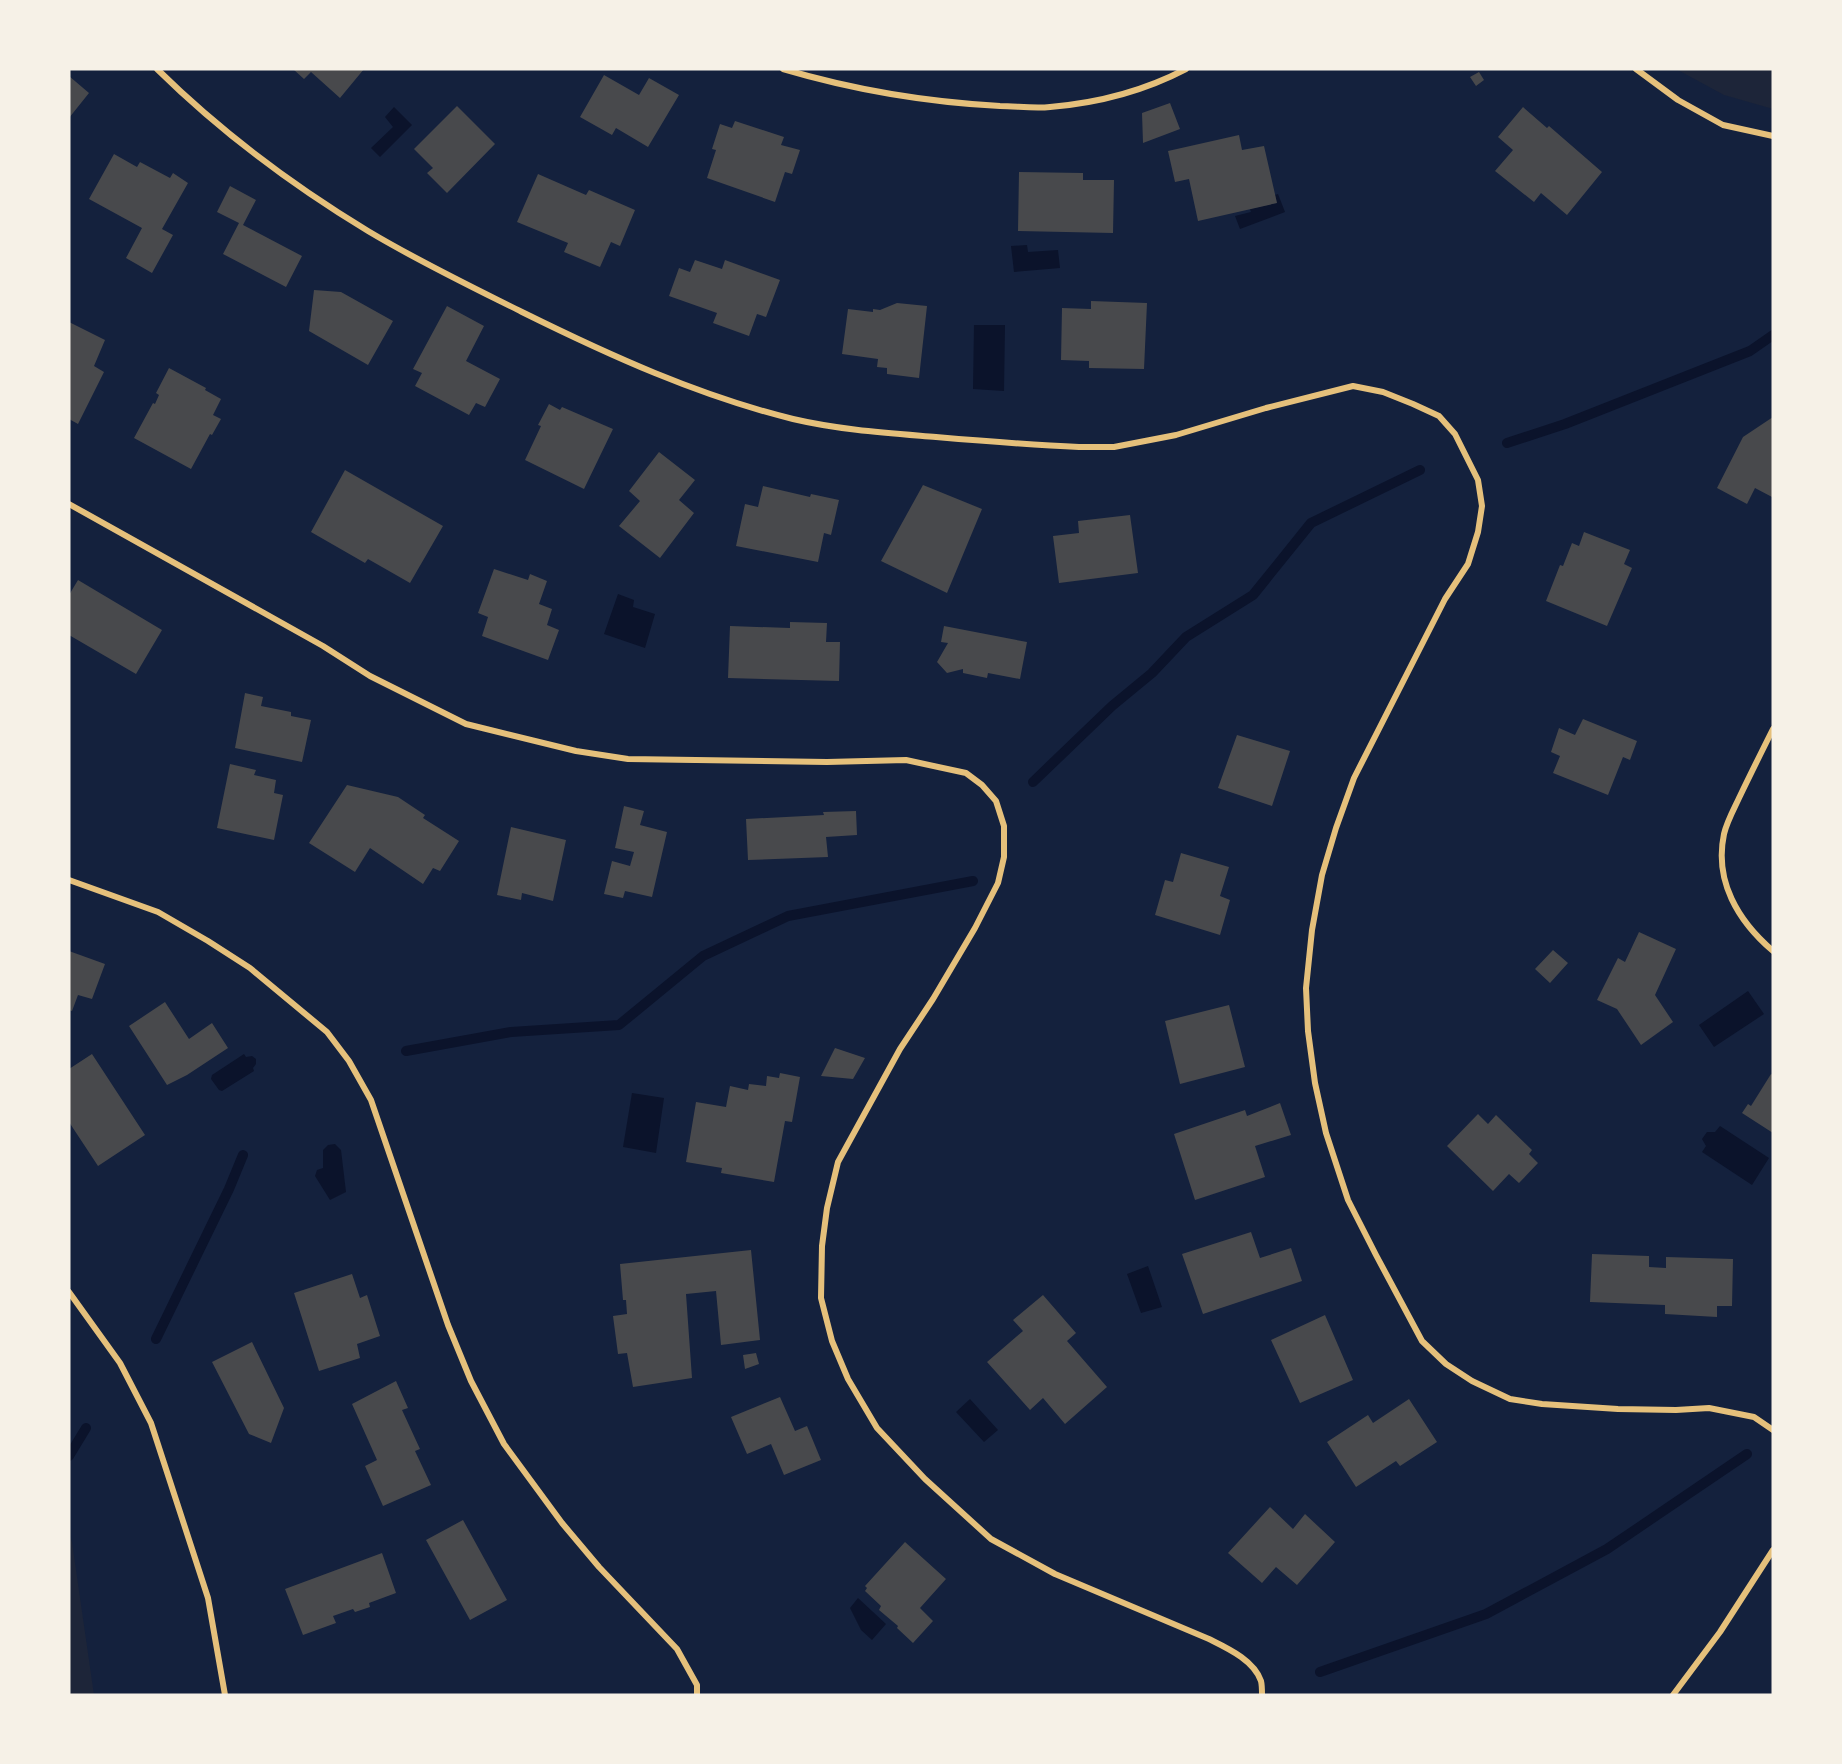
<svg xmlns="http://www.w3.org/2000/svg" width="1842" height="1764" font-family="'Exo 2',sans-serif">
<rect width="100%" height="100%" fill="#14213d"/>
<path fill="#1d2539" d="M1676,69H1773V109L1724,95Z
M69,1534L72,1542L94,1695H69Z"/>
<path fill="#0b132b" d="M394,107L412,125L380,157L371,148L393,127L385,117Z
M1278,194L1285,212L1240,229L1235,216L1251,212L1250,209L1277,203L1275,195Z
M1027,245L1028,252L1058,250L1060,268L1014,272L1011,246Z
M974,325H1005L1004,391L973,389Z
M618,594L634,600L633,607L655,614L645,648L604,634Z
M1748,991L1764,1014L1714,1047L1699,1025Z
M244,1054L246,1057L252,1056L256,1059V1064L253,1068L254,1071L222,1091L219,1090L211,1079L212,1075Z
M632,1093L664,1098L656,1153L623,1147Z
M1720,1126L1769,1158L1752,1185L1702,1152L1706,1146L1702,1139L1707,1132H1715Z
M335,1144L341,1150L346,1192L330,1200L315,1176L317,1170L323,1168V1150L328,1145Z
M1148,1266L1162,1307L1141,1313L1127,1274Z
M970,1399L998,1430L984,1442L956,1412Z
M858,1598L886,1624L872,1640L861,1630L850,1608Z"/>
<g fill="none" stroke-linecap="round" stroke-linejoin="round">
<path stroke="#0b132b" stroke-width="10" d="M1507,443L1565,424L1750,351L1773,335
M1033,782L1112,706L1152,673L1186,637L1253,595L1311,523L1420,470
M406,1051L511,1032L619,1025L703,956L788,916L973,881
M156,1339L229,1189L243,1155
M69,1456L86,1428
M1320,1672L1486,1614L1607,1549L1747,1454"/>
</g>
<path fill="#48494c" d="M293,69H364L340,98L311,72L304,79Z
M1479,72L1484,80L1476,86L1470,77Z
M604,75L639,95L649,78L679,95L648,147L616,128L612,135L580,117Z
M69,76L89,93L69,118Z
M1170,103L1180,129L1143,143L1142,113Z
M457,106L495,144L447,193L427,173L433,168L414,149Z
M1523,107L1547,128L1549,126L1602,172L1567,215L1541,193L1534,202L1495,171L1513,150L1498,137Z
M735,121L784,137L781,145L800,150L792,174L785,172L775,202L707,178L716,150L712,149L720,124L732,128Z
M1239,135L1242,150L1264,146L1277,203L1198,221L1189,179L1175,182L1168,151Z
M114,154L137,167L140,162L170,178L173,173L188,183L162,229L173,235L152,273L126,258L142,228L89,199Z
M1019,172L1083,173V180H1114L1113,233L1018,231Z
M538,174L586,195L589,190L635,210L620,246L611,242L600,267L564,252L568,243L517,222Z
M230,186L256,200L243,225L302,256L286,287L223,254L239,223L217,212Z
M695,260L722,269L725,260L780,280L766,317L757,314L749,336L713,323L717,313L669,296L679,268L690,272Z
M314,290L341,292L393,321L368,365L309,331Z
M1091,301L1147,303L1144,369L1089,368V361L1061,360L1062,308L1091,309Z
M897,303L927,306L919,378L887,374V368L877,367L878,359L842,354L848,309L873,312V309L880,310Z
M447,306L484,326L466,361L500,379L485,407L476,403L469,415L415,386L422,373L413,369Z
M69,322L105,340L94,366L104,372L78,424L69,419Z
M169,368L206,388L205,390L221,399L213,415L221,419L212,435L210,434L191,469L134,438L153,403L155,404L159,395L156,393Z
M549,404L560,410L562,407L613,429L584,489L525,460L541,426L538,425Z
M1773,417L1772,497L1755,488L1747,504L1717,488L1743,437Z
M659,452L695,480L679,500L694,513L660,558L619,526L640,501L629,491Z
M345,470L443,526L410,583L368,559L365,563L311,532Z
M923,485L982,509L947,593L881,561Z
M763,486L810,497L811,494L839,500L831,535L824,533L818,562L736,546L745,504L758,507Z
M1130,515L1138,573L1059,583L1053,536L1079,533L1078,521Z
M1584,532L1630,550L1624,564L1632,568L1607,626L1546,601L1560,565L1563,566L1572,543L1579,546Z
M494,569L528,580L530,574L547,581L539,604L552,609L547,625L559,630L548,660L482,636L488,617L478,613Z
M78,580L162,630L136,674L69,635V595Z
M790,622L827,623L826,642H840L839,681L728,678L730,626L790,628Z
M944,626L1027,642L1020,679L988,673L987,678L963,673V669L947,673L937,662L948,643L941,642Z
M245,693L263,697L261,706L291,712V716L311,720L302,762L235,748Z
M1583,719L1637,741L1630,760L1623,757L1608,795L1553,773L1560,756L1551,752L1559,728L1575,735Z
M1237,735L1290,751L1272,806L1218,788Z
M230,764L256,770L254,775L276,780L274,793L283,795L274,840L217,828Z
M347,785L398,797L425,815L423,818L459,841L440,871L433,868L423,884L370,848L355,872L309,843Z
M624,806L644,811L640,825L667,832L652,897L625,891L623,898L604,894L612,861L630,866L634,852L615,848Z
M856,811L857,835L826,837L828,857L748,860L746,819L824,815L823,812Z
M511,827L566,840L553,901L522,893L521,900L497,895Z
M1181,853L1229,867L1220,896L1230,900L1220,935L1155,915L1165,880L1173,882Z
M1639,932L1676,949L1655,995L1673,1022L1641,1045L1617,1009L1597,1000L1618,958L1625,962Z
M1553,950L1568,963L1550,983L1535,969Z
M69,951L105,964L92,999L78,995L72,1011L69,1010Z
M165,1002L189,1039L212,1023L228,1048L187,1075L167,1085L129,1026Z
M1229,1005L1245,1067L1180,1084L1165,1021Z
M835,1048L865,1058L853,1079L821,1076Z
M92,1054L145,1135L98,1166L69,1122V1069Z
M780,1073L800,1077L792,1122L785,1121L774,1182L721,1173L722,1168L686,1162L696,1102L726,1107L730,1086L748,1090L749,1084L766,1086L767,1076L779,1078Z
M1771,1074L1773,1075V1133L1742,1113L1748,1104L1751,1106Z
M1280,1103L1291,1135L1255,1146L1265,1177L1195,1200L1174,1134L1245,1110L1247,1116Z
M1478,1114L1488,1124L1496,1115L1532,1150L1529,1154L1538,1163L1519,1183L1509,1174L1493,1191L1447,1146Z
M1251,1232L1260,1258L1291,1248L1302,1281L1203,1314L1182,1254Z
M751,1250L760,1340L721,1345L716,1291L686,1294L692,1378L633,1387L627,1353L618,1354L613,1316L627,1314L626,1300H623L620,1264Z
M1592,1254L1649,1256V1267L1666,1268V1257L1733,1259L1732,1306H1717V1317L1665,1314V1305L1590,1302Z
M352,1274L360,1298L367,1295L380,1336L357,1344L360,1358L319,1371L294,1293Z
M1043,1295L1076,1333L1067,1341L1107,1387L1065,1424L1043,1398L1030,1410L987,1362L1023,1331L1013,1320Z
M1325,1315L1353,1380L1300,1403L1271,1340Z
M252,1342L284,1408L271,1443L249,1434L212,1362Z
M756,1353L759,1364L745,1369L743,1355Z
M396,1381L408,1408L402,1410L420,1449L415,1451L431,1485L383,1506L365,1466L377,1460L352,1404Z
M780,1397L795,1431L807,1426L821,1460L784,1475L771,1444L747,1454L731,1417Z
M1409,1399L1437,1442L1400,1466L1396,1461L1356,1487L1327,1442L1368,1415L1373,1423Z
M1270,1507L1293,1529L1305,1514L1335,1542L1297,1585L1276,1567L1262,1583L1228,1553Z
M463,1520L507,1600L470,1620L426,1540Z
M905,1542L946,1579L920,1608L933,1621L913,1643L897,1628L898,1626L879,1610L881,1606L865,1591L867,1588L865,1586Z
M382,1553L396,1593L369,1603L370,1607L355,1612L353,1609L333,1616L336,1623L303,1635L285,1589Z"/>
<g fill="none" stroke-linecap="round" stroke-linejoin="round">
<path stroke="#e5c07b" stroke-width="6" d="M157,69C220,131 292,185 368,231C418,261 470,286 522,312C609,355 699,396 793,419C840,430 888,433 936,437C983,441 1031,445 1079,447H1114L1176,435L1266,408L1353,386L1383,392L1413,404L1439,416L1455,434L1478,480L1482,506L1478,532L1468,564L1445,599L1354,778L1336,828L1322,875L1312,930L1306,988L1308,1031L1315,1083L1326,1133L1348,1200L1376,1255L1422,1341L1446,1364L1472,1381L1510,1399L1542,1404L1618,1409L1676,1410L1709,1408L1754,1417L1773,1430
M783,69C854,90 925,102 1000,106C1016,106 1034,109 1050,107C1098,103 1144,91 1186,69
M1636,69L1678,100L1723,125L1773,136
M69,504L323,646L370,676L466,724L576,751L628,759L827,762L906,760L966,773L982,785L996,801L1004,826V857L998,883L975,928L933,999L900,1049L838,1162L827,1208L822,1246L821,1298L832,1341L848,1379L877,1428L925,1479L991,1539L1055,1574L1209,1639C1227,1648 1254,1660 1261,1681C1262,1685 1262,1691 1262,1695
M1773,729C1762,751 1751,773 1740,796C1735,807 1727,821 1724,834C1714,881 1738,921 1773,951
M69,880L158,912L208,941L250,968L327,1032L349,1061L371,1100L448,1325L471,1381L504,1444L562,1523L599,1567L677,1649L697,1685V1695
M69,1292L120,1363L151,1423L208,1598L225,1695
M1673,1695L1720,1632L1773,1550"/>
</g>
<rect width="1842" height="1764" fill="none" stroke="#f6f1e7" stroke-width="141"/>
</svg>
